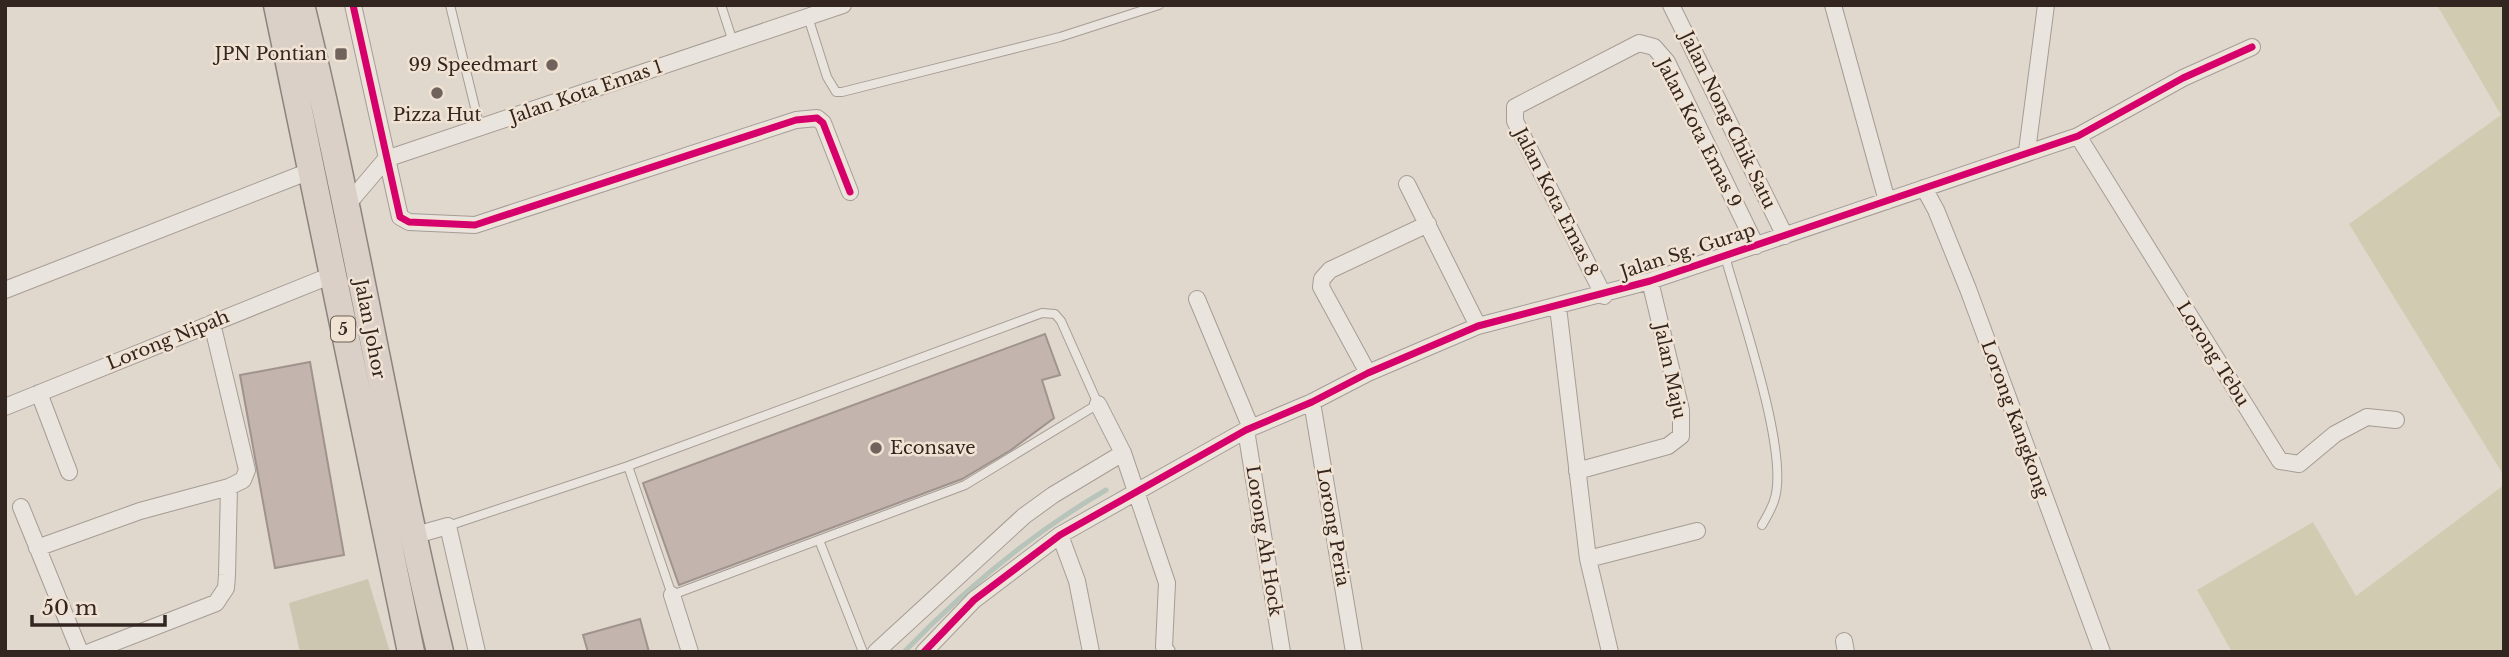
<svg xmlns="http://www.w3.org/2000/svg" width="2509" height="657" font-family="'Libre Baskerville',serif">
<rect width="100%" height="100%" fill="#e0d7cd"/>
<path fill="#d1ccb1" d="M2437,5H2504V476L2349,224L2501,115Z
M2504,485V652H2232L2197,590L2313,522L2356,596Z"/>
<path fill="#ccc6b0" d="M368,579L390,652H300L289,603Z"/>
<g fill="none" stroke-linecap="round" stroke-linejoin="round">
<path stroke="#b7c4ba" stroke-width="5" d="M904,652C964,590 1032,533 1106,490"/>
</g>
<path fill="#c3b5ae" stroke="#a0938d" stroke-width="2" d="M1045,334L1060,375L1042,380L1054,418L1011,450L962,479L679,585L643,483Z
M310,362L344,555L275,568L240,375Z
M640,619L649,652H588L583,635Z"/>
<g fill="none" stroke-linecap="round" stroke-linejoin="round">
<g stroke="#a59d96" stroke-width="10">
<path id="service" d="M450,5L480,128
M721,5L733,42
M808,17L827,77L836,92H842L1060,37L1159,5
M1725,256C1739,309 1791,455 1774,501C1771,510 1766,518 1762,525
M448,526L628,466L672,595L965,485L1098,404L1061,321L1055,314L1042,313L628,466
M819,540L863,652"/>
</g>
<g stroke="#a59d96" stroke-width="18">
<path id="minor" d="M353,5L400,217L409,222L475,225L796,120L817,118L823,123L850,192
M1671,5L1785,236
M1833,5L1887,201
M2078,136L2280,461L2299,464L2335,434L2367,417L2396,420
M2027,151L2046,5
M1407,184L1478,326
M1924,188L1936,210L1968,289L2102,652
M347,205L386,159L843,5
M5,290L310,171
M1604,296L1515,121V107L1639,43L1654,47L1667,62L1756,246
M1197,299L1251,428
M1558,307L1588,559L1610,652
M1368,373L1321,287L1322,279L1330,270L1428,224
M39,393L69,472
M1312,402L1354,652
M1098,404L1123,453L1167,583L1164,647L1167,652
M5,407L332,275
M1246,430L1282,652
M1577,471L1668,446L1681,436V410L1650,281
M21,507L80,652
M1060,535L1077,581L1091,652
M412,536L448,526L477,652
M37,548L140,511L229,487
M1588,559L1697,531
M672,595L690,652
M1844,641L1846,652
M90,652L216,603L226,588L227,575L229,487L243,480L247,470L212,323
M876,652L1024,516L1053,495L1123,453
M924,652L974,600L1060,535L1246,430L1312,402L1368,373L1478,326L1650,281L2078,136L2183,78L2252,47"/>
</g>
<g stroke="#8b837d" stroke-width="29">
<path id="trunk" d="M277,5L411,652
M301,5C354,219 388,437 440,652"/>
</g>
<use href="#service" stroke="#e9e4dd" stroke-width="8"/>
<use href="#minor" stroke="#e9e4dd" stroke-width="16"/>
<use href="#trunk" stroke="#dad0c7" stroke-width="26"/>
<g stroke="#f1e3d3" stroke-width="11">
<path id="cycleway" d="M353,5L400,217L409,222L475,225L796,120L817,118L823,123L850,192
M924,652L974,600L1060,535L1246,430L1312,402L1368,373L1478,326L1650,281L2078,136L2183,78L2252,47"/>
</g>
<use href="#cycleway" stroke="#d6006c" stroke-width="7"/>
</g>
<g fill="#70635c" stroke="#f1e3d3" stroke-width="2.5">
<rect x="334" y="47" width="14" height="14" rx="3.5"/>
<circle cx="552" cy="65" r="7"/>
<circle cx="437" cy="93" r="7"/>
<circle cx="876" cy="448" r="7"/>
</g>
<g text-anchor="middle" stroke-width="5" stroke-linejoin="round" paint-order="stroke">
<rect fill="#f1e3d3" stroke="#6c5e55" stroke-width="2" x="331" y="316.5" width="24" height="25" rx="5"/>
<g font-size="16" font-weight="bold" fill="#33251f">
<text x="343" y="335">5</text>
</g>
<g font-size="18" fill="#33251f" stroke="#f1e3d3" text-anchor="end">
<text x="327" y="60">JPN Pontian</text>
<text x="538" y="71">99 Speedmart</text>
<text x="437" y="121" text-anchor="middle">Pizza Hut</text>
<text x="890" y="454" text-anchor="start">Econsave</text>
</g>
<g font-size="18" fill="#33251f" stroke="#f1e3d3">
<text transform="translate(586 92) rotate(-19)" y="6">Jalan Kota Emas 1</text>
<text transform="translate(1728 120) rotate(64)" y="6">Jalan Nong Chik Satu</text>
<text transform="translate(1699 133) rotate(63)" y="6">Jalan Kota Emas 9</text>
<text transform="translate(1556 202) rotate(63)" y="6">Jalan Kota Emas 8</text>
<text transform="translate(1688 251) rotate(-18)" y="6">Jalan Sg. Gurap</text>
<text transform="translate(370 329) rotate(79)" y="6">Jalan Johor</text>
<text transform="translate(168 340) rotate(-22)" y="6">Lorong Nipah</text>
<text transform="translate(2213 354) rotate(58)" y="6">Lorong Tebu</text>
<text transform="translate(1670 371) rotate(78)" y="6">Jalan Maju</text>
<text transform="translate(2015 419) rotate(70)" y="6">Lorong Kangkong</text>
<text transform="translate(1333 527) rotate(80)" y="6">Lorong Peria</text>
<text transform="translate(1264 541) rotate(81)" y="6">Lorong Ah Hock</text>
</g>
</g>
<rect width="2509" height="657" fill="none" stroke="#33251f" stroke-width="14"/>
<path d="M32 615v10h133v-10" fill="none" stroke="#33251f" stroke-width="3.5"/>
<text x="42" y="615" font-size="21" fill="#33251f" stroke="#f1e3d3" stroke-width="5" paint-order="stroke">50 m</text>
</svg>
